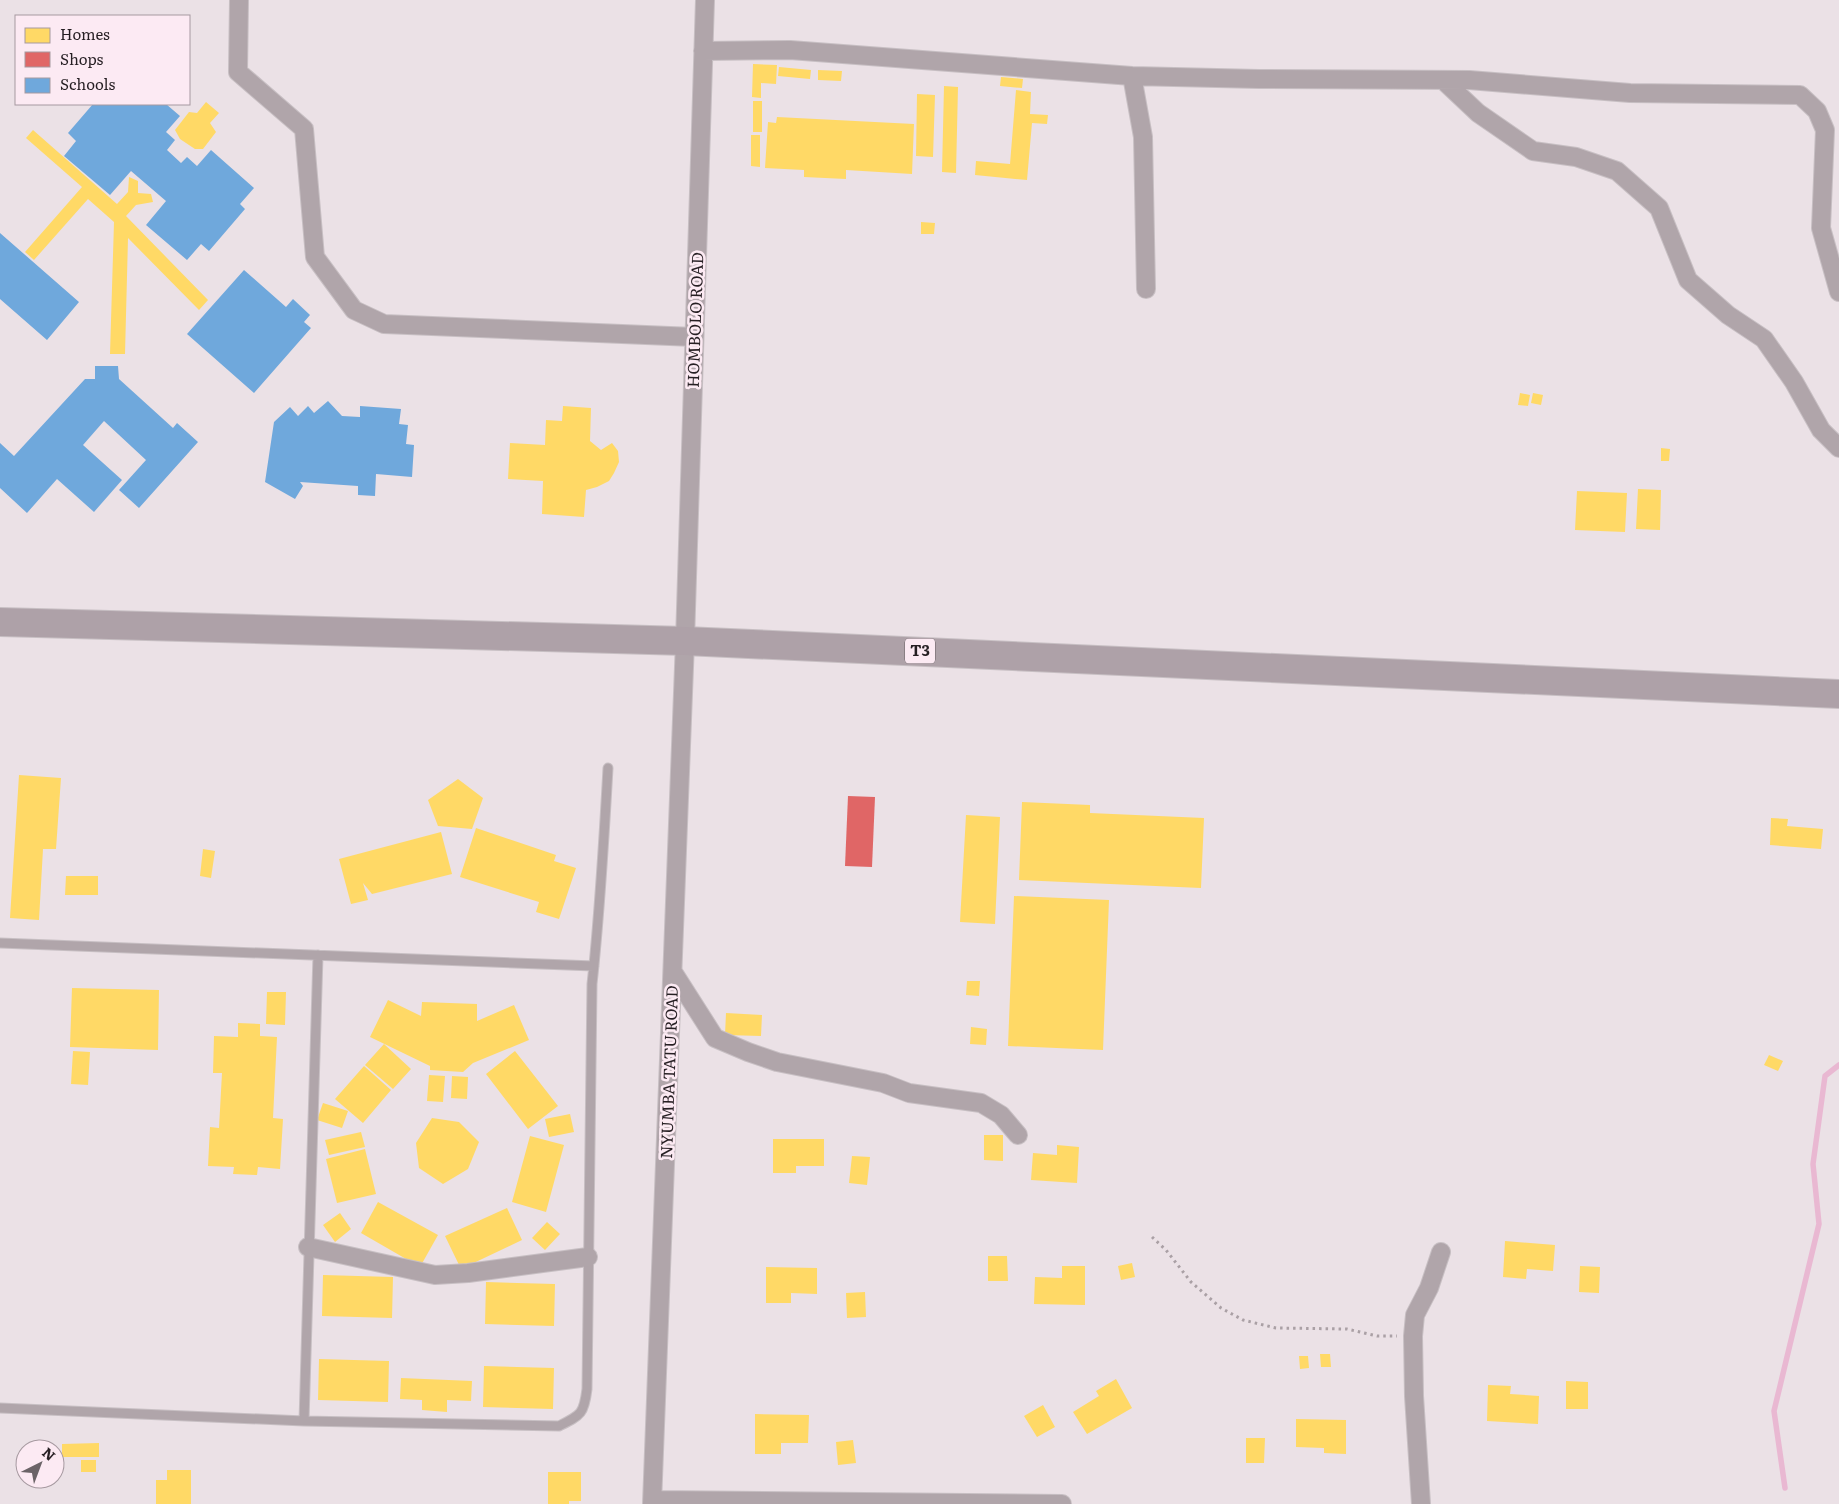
<svg xmlns="http://www.w3.org/2000/svg" width="1839" height="1504" font-family="Literata,serif">
<rect width="100%" height="100%" fill="#ebe1e6"/>
<path fill="#ffd966" d="M753,64L777,65L776,84L761,83V98L752,97Z
M779,67L811,70L810,79L778,76Z
M818,70L842,71L841,81L818,80Z
M1001,77L1023,79L1022,88L1000,86Z
M944,86L958,87L956,173L942,172Z
M1016,90L1031,92L1030,114L1048,115L1047,124L1032,123L1027,180L975,175L976,161L1010,164Z
M917,94L935,95L933,157L916,156Z
M753,101H762V132H753Z
M206,102L219,113L210,123L216,132L203,149H195L180,139L175,130L189,112L197,113Z
M777,117L914,124L912,174L846,170V179L804,177V170L765,168L768,122L776,123Z
M33,130L117,204L128,192L129,177L138,181V193L151,194L153,202L136,205L126,216L208,300L199,310L128,238L125,354H110L114,222L88,199L34,260L25,252L82,187L26,138Z
M751,135H760V167L751,166Z
M921,222L935,223L934,234H921Z
M1520,393L1530,395L1528,406L1518,405Z
M1533,393L1543,395L1541,405L1531,403Z
M563,406L591,408L590,441L601,450L612,443L618,451L619,462L614,473L609,481L597,487L586,490L584,517L542,514L543,481L508,479L510,443L545,445L546,420L562,421Z
M1661,448L1670,449L1669,461H1661Z
M1638,489L1661,490L1660,530L1636,529Z
M1577,491L1627,493L1625,532L1575,530Z
M19,775L61,778L56,849H43L39,920L10,918Z
M458,779L483,798L472,829L438,826L428,800Z
M1022,802L1090,805V813L1204,818L1201,888L1019,880Z
M966,815L1000,817L995,924L960,922Z
M1771,818L1788,819L1787,826L1823,829L1821,849L1770,845Z
M476,828L556,855L554,861L576,868L559,919L536,912L539,902L460,877Z
M441,832L452,874L372,894L363,883L368,900L351,904L339,859Z
M203,849L215,851L211,878L200,876Z
M66,876H98V895H65Z
M1014,896L1109,900L1103,1050L1008,1046Z
M967,981H980L979,996L966,995Z
M72,988L159,990L158,1050L70,1047Z
M267,992H286L285,1025L266,1024Z
M388,1000L421,1016L422,1002L477,1004V1021L514,1005L529,1040L473,1063L463,1072L430,1070V1066L370,1037Z
M726,1013L762,1015L761,1036L725,1035Z
M238,1023L260,1024V1036L277,1037L273,1118L283,1119L280,1169L258,1167L257,1175L233,1174L234,1167L208,1166L210,1127L219,1128L222,1073H213L214,1036L238,1037Z
M971,1027L987,1029L986,1045L970,1044Z
M384,1044L411,1069L393,1089L365,1065Z
M73,1051L90,1052L88,1085L71,1084Z
M515,1051L558,1106L528,1129L486,1074Z
M1769,1055L1783,1061L1778,1071L1764,1065Z
M364,1066L391,1090L363,1123L335,1099Z
M429,1075L445,1076L443,1102L427,1101Z
M452,1076L468,1077L467,1099L451,1098Z
M323,1103L348,1111L342,1128L317,1120Z
M570,1114L574,1132L549,1137L545,1119Z
M432,1118L459,1122L479,1142L468,1169L443,1184L419,1168L416,1143Z
M361,1132L365,1147L329,1155L325,1140Z
M984,1135H1003V1161L984,1160Z
M530,1136L564,1145L546,1212L512,1202Z
M773,1139H824V1166H796V1173H773Z
M1057,1145L1079,1147L1077,1183L1031,1180L1033,1153L1057,1155Z
M365,1149L376,1194L337,1203L326,1159Z
M852,1156L870,1157L867,1185L849,1183Z
M378,1202L438,1235L420,1267L361,1233Z
M507,1208L522,1240L461,1269L445,1236Z
M340,1213L351,1229L335,1242L323,1225Z
M547,1222L560,1234L545,1250L532,1238Z
M1505,1241L1555,1245L1553,1271L1527,1269L1526,1279L1503,1277Z
M988,1256H1007L1008,1281H988Z
M1132,1263L1135,1277L1121,1280L1118,1266Z
M1062,1266H1085V1305L1034,1304L1035,1277L1062,1278Z
M1580,1266L1600,1267L1599,1293L1579,1292Z
M766,1267L817,1268V1294L791,1293V1303H766Z
M323,1275L393,1277L392,1318L322,1316Z
M486,1282L555,1284L554,1326L485,1324Z
M865,1292L866,1317L847,1318L846,1293Z
M1320,1354H1330L1331,1367H1321Z
M1299,1356H1308L1309,1368L1300,1369Z
M319,1359L389,1361L388,1402L318,1400Z
M484,1366L554,1368L553,1409L483,1407Z
M401,1378L472,1381L471,1401L447,1400V1412L422,1410V1400L400,1399Z
M1116,1379L1132,1408L1087,1434L1073,1412L1099,1396L1096,1391Z
M1566,1381L1588,1382V1409H1566Z
M1488,1385L1511,1386L1510,1394L1539,1396L1538,1424L1487,1421Z
M1043,1405L1055,1427L1037,1437L1024,1416Z
M755,1414L809,1415L808,1443H781V1454H755Z
M1296,1419L1346,1420V1454L1324,1453V1448L1296,1447Z
M1246,1438H1265L1264,1463H1246Z
M853,1440L856,1463L838,1465L836,1442Z
M99,1443V1457H62V1444Z
M81,1460H96V1472H81Z
M167,1470H191V1504H156V1480H167Z
M548,1472H581V1501H569V1504H548Z"/>
<path fill="#e06666" d="M848,796L875,797L872,867L845,866Z"/>
<path fill="#6fa8dc" d="M93,104H166L180,116L166,132L175,140L167,150L181,163L187,157L197,166L211,150L254,188L240,204L245,209L209,251L201,244L187,260L146,225L166,201L131,171L110,195L64,156L76,141L68,133Z
M0,233L79,302L47,340L0,299Z
M244,270L286,307L293,299L310,315L304,322L311,328L254,393L187,334Z
M95,366H118L119,379L173,428L177,423L198,442L139,508L119,490L146,460L104,421L83,445L122,480L94,512L57,479L27,513L0,488V443L14,456L85,379H95Z
M328,401L342,416L360,417V406L401,409L399,424L408,425L406,444L414,445L412,477L376,474L375,496L358,495V486L300,482L303,486L295,499L265,482L274,422L290,407L298,416L308,406L314,413Z"/>
<g fill="none" stroke-linecap="round" stroke-linejoin="round">
<path stroke="#e9b8d2" stroke-width="5.5" d="M1785,1488L1774,1411L1819,1224L1813,1164L1825,1076L1839,1065"/>
<g stroke="#c7bfc3" stroke-width="11">
<path id="lane" d="M0,943L594,966
M0,1408L304,1421L559,1426C581,1415 584,1414 587,1389L592,984C600,912 604,840 608,768
M304,1421L318,955"/>
</g>
<g stroke="#c7bfc3" stroke-width="20">
<path id="street" d="M239,0L238,72L304,129L315,257L354,310L384,324L694,337
M703,51L790,50L1132,76L1259,79L1469,80L1630,93L1800,95L1817,111L1825,130L1821,228L1839,292
M1132,76L1143,137L1146,289
M1443,80L1478,113L1533,151L1576,157L1617,171L1659,208L1688,280L1728,315L1764,339L1794,382L1821,430L1839,448
M673,972L715,1038L748,1052L777,1062L883,1083L909,1093L981,1103L1001,1115L1018,1135
M308,1247L435,1275L468,1273L588,1257
M653,1500L1062,1504
M652,1504L685,641L705,0
M1421,1504L1414,1396L1413,1336L1415,1315L1429,1288L1441,1252"/>
</g>
<g stroke="#c7bfc3" stroke-width="30">
<path id="highway" d="M0,622L685,641L1839,694"/>
</g>
<path stroke="#aaa0a5" stroke-width="3" stroke-dasharray="2.5 4" stroke-linecap="butt" d="M1152,1237L1166,1250L1191,1282L1221,1308L1243,1320L1276,1328L1347,1329L1377,1336H1397"/>
<use href="#lane" stroke="#b0a5aa" stroke-width="9"/>
<use href="#street" stroke="#b0a5aa" stroke-width="18"/>
<use href="#highway" stroke="#aea1a8" stroke-width="28"/>
</g>
<g text-anchor="middle" stroke-width="5" stroke-linejoin="round" paint-order="stroke">
<rect fill="#fceaf3" stroke="#665c61" stroke-width="1" x="905" y="638.5" width="30" height="25" rx="4"/>
<g font-size="15" font-weight="bold" fill="#261f23">
<text x="920" y="656">T3</text>
</g>
<g font-size="16" fill="#261f23" stroke="#fceaf3">
<text transform="translate(695 320) rotate(-88)" y="6">HOMBOLO ROAD</text>
<text transform="translate(669 1072) rotate(-88)" y="6">NYUMBA TATU ROAD</text>
</g>
</g>
<rect x="15" y="15" width="175" height="90" fill="#fceaf3" stroke="#a699a0"/>
<rect x="25" y="28" width="25" height="15" fill="#ffd966" stroke="#a699a0"/>
<text x="60" y="40" font-size="15" fill="#261f23">Homes</text>
<rect x="25" y="52" width="25" height="15" fill="#e06666" stroke="#a699a0"/>
<text x="60" y="65" font-size="15" fill="#261f23">Shops</text>
<rect x="25" y="78" width="25" height="15" fill="#6fa8dc" stroke="#a699a0"/>
<text x="60" y="90" font-size="15" fill="#261f23">Schools</text>
<g transform="translate(40 1464) rotate(42)"><circle r="24" fill="#fceaf3" stroke="#a699a0"/>
<path d="M0-4L9 19L0 12L-9 19Z" fill="#6b6367"/>
<text y="-8" font-size="14" font-weight="bold" text-anchor="middle" fill="#261f23">N</text>
</g>
</svg>
